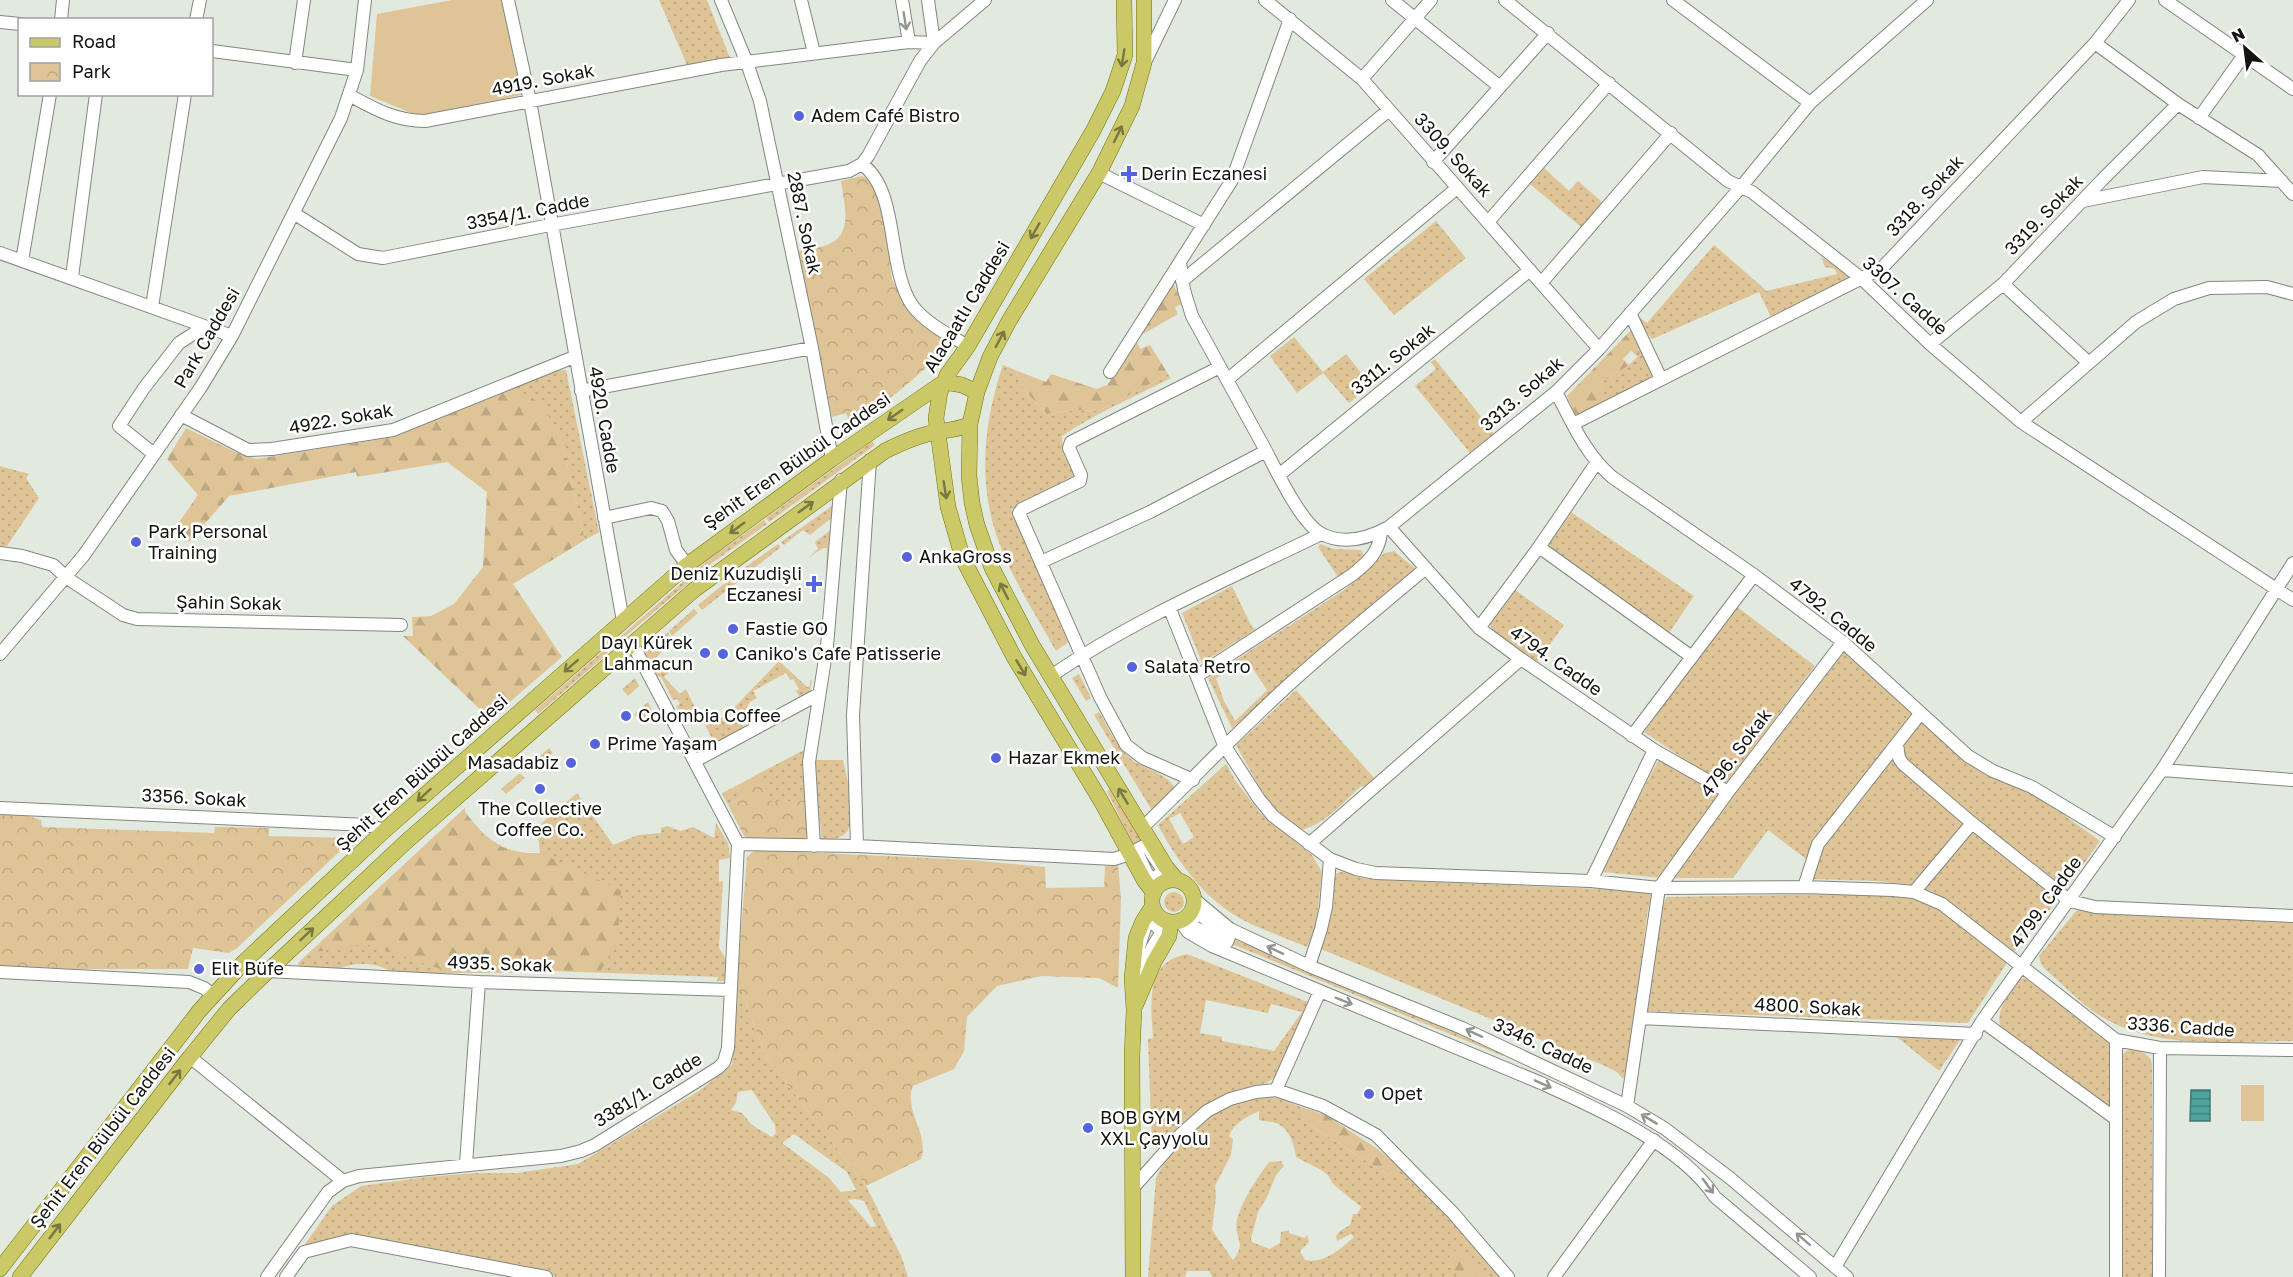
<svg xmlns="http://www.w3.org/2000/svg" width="2293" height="1277" font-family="'Golos Text',sans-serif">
<defs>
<pattern id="grass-dots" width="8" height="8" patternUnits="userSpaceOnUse" patternTransform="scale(1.5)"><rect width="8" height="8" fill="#dfc498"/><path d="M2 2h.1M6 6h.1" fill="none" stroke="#bea882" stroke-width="1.8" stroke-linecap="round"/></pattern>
<pattern id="forest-firs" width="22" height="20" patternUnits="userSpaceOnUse" patternTransform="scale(1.5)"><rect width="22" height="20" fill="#dfc498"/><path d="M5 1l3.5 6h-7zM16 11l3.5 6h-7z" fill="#bea882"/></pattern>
<pattern id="park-crowns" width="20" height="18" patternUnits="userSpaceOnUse" patternTransform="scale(1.5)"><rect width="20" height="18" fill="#dfc498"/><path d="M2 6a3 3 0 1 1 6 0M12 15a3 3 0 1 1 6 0" fill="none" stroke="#bea882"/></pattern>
<pattern id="water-rules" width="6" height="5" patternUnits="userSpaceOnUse" patternTransform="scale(1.5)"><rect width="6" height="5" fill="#50a49f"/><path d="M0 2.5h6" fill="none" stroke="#418480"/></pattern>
</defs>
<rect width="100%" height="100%" fill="#e2e9df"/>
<path fill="url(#grass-dots)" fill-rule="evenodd" d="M659,0H707L730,58L687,65Z
M1544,168L1569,191L1578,181L1603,203L1581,227L1530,184Z
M1436,221L1466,258L1394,315L1364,279Z
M1714,245L1767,291L1837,274L1835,269L1825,267L1821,257L1849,274V281L1771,317L1759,292L1652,339L1637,320L1639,317L1647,323Z
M1294,337L1323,372L1346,354L1371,385L1349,403L1323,373L1297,393L1270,356Z
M1641,347L1653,376L1608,401L1599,384L1629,365L1640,354L1638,349Z
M1435,359L1494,433L1470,453L1415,386L1436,369L1431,362Z
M1003,365L1015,370L1024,390L1047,414L1075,410L1099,411L1168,374L1171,378C1134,397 1096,413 1062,436V442L1077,480L1011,509L1068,635V642L1056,651C1037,617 1014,582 1000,545C977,487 983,423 1003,365Z
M566,370L599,532L585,540L561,437L512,387L548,371Z
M872,441L875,445L769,522L766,518Z
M0,466L29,474L26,478L39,498L7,546H0Z
M835,504L834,516L810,535L803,530L784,545L781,542Z
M1571,512L1694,596L1669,633L1547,546Z
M764,520L767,524L712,563L622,639L621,636L709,559Z
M833,528L829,574H826L827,548H823L808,558L818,549L815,542Z
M778,544L781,547L748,573L744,568Z
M1320,544L1334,549L1361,550L1364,555L1362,560L1338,577L1318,547Z
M1394,551L1416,569L1232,728L1208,678L1344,590L1385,553ZM1249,663L1267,690L1235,721L1224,701L1216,678Z
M740,571L744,577L702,610L698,605Z
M1232,586L1252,627L1256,629L1202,663L1182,613Z
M1515,590L1564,625L1535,665C1523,655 1495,638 1490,624Z
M1736,606L1815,666L1724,786L1644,732Z
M694,609L698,613L672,636L669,631Z
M668,632L670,637L660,647L662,652L650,663L644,653Z
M605,649L608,653L538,714L535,710Z
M1845,650L1917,714L1838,809L1806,859L1768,830L1733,878H1672L1816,682Z
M779,661L807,687H809L811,679L812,680L810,692L800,698L796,691L799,689L793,679L790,680L786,673L753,691L757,698L750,702L743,714H728Z
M662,662L669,672L664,677L680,694L686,689L696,710L682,717L676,706L680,704L677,699L673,700L661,677L657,676L653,669Z
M1079,674L1091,698L1086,701L1072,678Z
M635,678L639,686L628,696L622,689Z
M1296,690L1376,780L1367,787L1361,786C1344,802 1324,825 1301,830L1277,810L1262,792L1236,745Z
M648,702L652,710L640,721L634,714Z
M1099,712C1108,727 1117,747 1131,759C1147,771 1167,772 1177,791L1153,812L1094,715Z
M715,713L721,718H740L744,728L715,744L704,723Z
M1923,719L2011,783L2046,802L2100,841L2066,889L1906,764L1901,744Z
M549,748L553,753L532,771L528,766Z
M804,750L802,768L806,800L772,803L758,774Z
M1894,752L1964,823L1917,886L1877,881L1810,879L1820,848Z
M1659,759L1722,794L1660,878L1603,872L1605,862Z
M813,760H843C847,778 859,820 845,834C839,839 829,840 822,841Z
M1226,764L1235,780L1261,814L1312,855L1322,872L1316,925L1307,947C1288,939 1269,932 1251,924C1208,904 1180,866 1158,825ZM1180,813L1194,837L1183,844L1169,819Z
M520,773L525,778L506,794L501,789Z
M736,786L742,797L728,805L722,793Z
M1111,789L1146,845L1136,850L1107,791Z
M577,793L613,845L638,835L661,833V828L667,826L681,831L693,827L714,838L716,823L728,843L730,858L719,860V882L723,881L719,948L727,961L729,981H717L718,977L527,970L523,973H393C377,962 359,962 340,968L339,971L299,968L298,963L465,808V812C486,839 503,855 540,853L537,827Z
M1972,828L2059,898L2014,952L1933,892L1920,888Z
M1346,871L1360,876L1387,880L1652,891L1647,915L1629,1064L1623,1079L1617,1072L1605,1066L1321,949L1329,923L1333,900L1334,877L1337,873Z
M1164 902a10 10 0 1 1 20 0a10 10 0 1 1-20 0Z
M1882,893L1915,898L1935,906L2008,961L1968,1023L1647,1011L1662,906L1667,897Z
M2081,909L2293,921V1041C2228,1041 2156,1051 2099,1015C2080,1003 2063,984 2046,970L2041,964L2039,956L2076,911Z
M1229,937L1504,1051L1505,1053L1503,1056L1227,942Z
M1187,954L1310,1003L1277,1076L1266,1083L1236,1090L1213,1101L1193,1115L1166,1143L1158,1148L1152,1147L1148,1039L1153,1038C1152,1016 1146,981 1165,964C1171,958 1180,956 1187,954ZM1206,1000L1268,1013L1271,1004L1302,1012L1274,1051L1222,1041V1037L1200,1033Z
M2025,978L2108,1040L2111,1045V1108L2003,1033C1992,1012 2008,997 2020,979Z
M736,992H742L766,1057L866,1186L902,1258L908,1277H555L550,1271L352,1236L303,1247L332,1206L361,1186L426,1177L475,1173H517L578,1164L699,1091L732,1065ZM752,1090L775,1125L776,1133L772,1137L752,1125L742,1113L731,1110L736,1103L738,1092ZM794,1134L847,1172L856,1190L841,1192L828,1177L782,1143ZM855,1199L864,1201L876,1226L871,1227L848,1200Z
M1893,1034L1962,1037L1939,1071Z
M2129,1049C2140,1051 2148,1052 2152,1063V1277H2122L2121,1062L2123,1054Z
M1263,1095L1282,1099L1301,1107L1304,1121L1388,1175L1399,1167L1453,1218L1505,1277H1212L1209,1271H1187L1185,1277H1148L1156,1178C1170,1149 1204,1113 1236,1102C1244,1098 1254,1097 1263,1095ZM1259,1111V1120C1264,1122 1267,1121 1273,1122C1289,1126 1294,1143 1296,1157L1321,1170L1328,1175L1333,1184L1361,1207L1357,1214H1353L1350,1225L1340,1231L1336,1236L1337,1241L1351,1234L1354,1237C1340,1249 1325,1264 1305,1260L1300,1251L1309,1242L1307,1235L1305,1238L1289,1233V1230L1281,1232L1280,1243L1270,1249L1252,1242L1251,1239L1258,1212L1268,1195L1276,1175L1284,1166L1281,1161L1269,1162C1256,1180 1243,1198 1237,1220C1233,1238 1248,1242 1233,1260L1212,1230L1216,1197L1215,1186L1231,1155L1233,1139L1229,1136C1234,1123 1248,1116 1259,1111Z"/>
<path fill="url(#forest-firs)" d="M1173,283L1182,304L1175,307L1178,314L1143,334L1141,330Z
M1633,328L1641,347L1638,349L1640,354L1637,356L1631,351L1623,359L1629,365L1599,384L1608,401L1584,414H1575L1567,396Z
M1137,342L1140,349L1150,345L1168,374L1099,411L1075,410L1047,414L1024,390L1015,370L1046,382L1051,374L1097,389L1107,385Z
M512,387L542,404L561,437L585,540L513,584L562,657L490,719L403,636H413L412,617L431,616L454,604L483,567L487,492L447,462L357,477L356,472L229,496L189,542L173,531L198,495L167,459L186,428L235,452L256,459L394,437Z
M465,808V812L485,837L502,847L520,853H540L621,890L618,940L600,972L527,970L523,973H452L366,944L309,953Z
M1301,1107L1326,1115L1379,1150L1399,1167L1388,1175L1304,1121Z
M1454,1250L1474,1261V1269L1483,1273L1486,1277H1457L1458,1274L1446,1262Z"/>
<path fill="url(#park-crowns)" d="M862,176C885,186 888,255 892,279C904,308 928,323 951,343C919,377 889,400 851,426L846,413L832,417L798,251C809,249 822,248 831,243C854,232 843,200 841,181Z
M758,774L772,802L806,800C808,814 815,833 801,842L751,840L744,836L728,805L742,797L736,786Z
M0,815L28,816L41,820L42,827L214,833L215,827L269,828V836L354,838L237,948L229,953L193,948L188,969H74L3,966H0Z
M755,850L970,860L1045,867L1046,888L1104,887L1105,866L1118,865L1121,899L1118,988L1099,978L1041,976L997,986L967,1017L964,1051L954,1069L913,1086C903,1110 930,1135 921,1159L866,1186L766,1057L742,992H736L747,857Z"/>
<path fill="#dfc498" d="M452,0H503L521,95L421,117L370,96L377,14Z
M2241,1085H2264V1121H2241Z"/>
<path fill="url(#water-rules)" stroke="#3d7974" stroke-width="1.5" d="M2191,1090H2210V1121H2190Z"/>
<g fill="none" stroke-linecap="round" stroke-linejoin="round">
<g stroke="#81887e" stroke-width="14">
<path id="minor" d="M508,0L530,101L623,621
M721,0L747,63L760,101L812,348L832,459
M801,0L814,53
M902,0L909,42
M1265,0L1362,79L1599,349
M1392,0L1500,87
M1505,0L1728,181L1752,192L1862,279L1930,344L2021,422L2293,600
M1673,0L1810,103
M2165,0L2293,89
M61,20L63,0
M196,20L200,0
M0,22L20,24
M2095,43L2178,104L2258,155L2293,194
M212,51L357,70
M1145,62L1175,0
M295,63L304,0
M1362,79L1431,0
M349,95C375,109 395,121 425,121L721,65L909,42L934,43L928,0
M2199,118L2244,55
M1433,162L1548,33
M862,164C900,192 886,266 912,305C925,323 949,335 968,346
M1099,173L1204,225
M2083,201L2203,177L2282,181
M295,214L358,254L383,258L550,225L849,171L862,164L868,156L920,61L934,43L985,0
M1488,222L1609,83
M0,253L232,336
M22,261L50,94
M1180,262L1184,290L1192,316C1216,360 1240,404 1265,449C1276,470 1300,521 1320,533C1343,546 1367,539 1389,527L1556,392L1599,349L1741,187L1810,103L1927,0
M72,277L96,94
M1182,281L1389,110
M1542,282L1671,133
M2003,284L2089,363
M152,307L185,94
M1630,313L1661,379
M1930,344L2003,284L2102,180L2178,104
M1110,372L1232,180L1290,19
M1227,380L1457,188
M581,391L812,348
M1556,392C1572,422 1585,454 1612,477L1754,575L1843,642L1968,756L1993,771L2032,787L2115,837
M181,415L248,450L272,449L393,430L574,357
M2021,422L2136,322L2174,299L2209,288L2267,287L2293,294
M1573,424L1882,268L2095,43L2129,0
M154,454L119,426L144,388L179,343L204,327
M1279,475L1530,270
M604,518L651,508L662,511L668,521L676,550L687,565
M1389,527L1479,628L1521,659L1654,750L1728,792
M1539,547L1692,657
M0,553L22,556L53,565L67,578L123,615L137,619L401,625
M1041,562L1150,512L1266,451
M1170,609L1224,745L1259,799L1273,816L1330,859L1356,869L1376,873L1591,881L1659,888L1804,887L1893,890L1914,892L1942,904L2116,1040L2160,1048L2293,1050
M1479,628L1539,547L1597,462
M0,654L84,555L201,387L232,336L341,118L357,70L365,0
M1051,676C1134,619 1231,578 1321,534
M1197,676L1352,575C1368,562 1379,553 1381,532
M1632,736L1754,575
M1897,744L1899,758L1903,764L1972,823L2070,901L2095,907L2293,916
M695,761L819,694
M2162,770L2293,780
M1193,780L1143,758L1126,745L1100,697L1019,513L1022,509L1080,481L1081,475L1069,448L1071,442L1220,367
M0,808L367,825L385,830
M1142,828C1193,779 1241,728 1293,681C1336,642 1381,606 1426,568
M738,844L857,846L1114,859L1130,854
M1309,844L1521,659
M1146,845L1164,872L1150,880L1136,850Z
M814,846L809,762L827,646L841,480
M857,846L853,715L870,460
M1591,881L1654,750
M1804,887L1818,844L1920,714
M1914,892L1972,823
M1194,899L1230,929L1309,966L1462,1028L1627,1106L1664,1128L1730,1178L1847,1277
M1198,913L1229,937L1227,942L1189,925Z
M1148,918L1162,932C1150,949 1141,967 1138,989L1135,988L1139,947Z
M1180,921L1188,932L1212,946L1541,1083C1596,1108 1681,1145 1715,1197L1810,1277
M1309,966L1321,929L1326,907L1330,859
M268,971L479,982L731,990
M0,972L189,982L204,988L213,995
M1640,1018L1976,1034
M1982,1021L2116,1119
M2116,1040V1277
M190,1057L343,1181
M1276,1090L1320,991
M1627,1106L1659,888L1728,792L1843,642
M466,1164L479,982
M1133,1188L1179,1136L1207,1111L1230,1099L1256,1092L1276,1090L1323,1106L1376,1135L1453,1213L1508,1277
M1835,1267L1982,1021L2162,770L2293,563
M267,1277L328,1192L343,1181L359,1176L561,1156L581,1151L595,1145L718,1068L724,1062L728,1048L738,844L632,643
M286,1277L304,1252L351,1240L546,1277
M1554,1277L1654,1140
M2159,1277L2160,1048"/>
</g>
<g stroke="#747208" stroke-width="16">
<path id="major" d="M1124,0L1125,55L1113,91L1093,131L968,346L947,375L940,392L936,418L948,507L963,559L1014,657L1101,801L1144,880L1154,893
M1144,0V63L1132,106L1099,173L1009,321L990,357L977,392L970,424L969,476L972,503L977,525L992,568L1032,645L1166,867L1177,880
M944,382L962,385L977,392
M1152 901a21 21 0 1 1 42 0a21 21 0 1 1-42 0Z
M1136,1004L1154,962L1169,936L1171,922
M0,1269L200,1010L245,961L385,830L687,565L832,459L944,382
M20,1277L190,1057L229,1009L268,971L408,840L694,590L885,451C901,443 919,435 936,432C949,430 958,430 970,424
M1133,1277L1132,1056L1134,1010L1132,978L1136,938L1143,921L1152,907"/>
</g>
<use href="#minor" stroke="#fff" stroke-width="12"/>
<use href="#major" stroke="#cbc868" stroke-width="15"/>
</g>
<defs><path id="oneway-shaft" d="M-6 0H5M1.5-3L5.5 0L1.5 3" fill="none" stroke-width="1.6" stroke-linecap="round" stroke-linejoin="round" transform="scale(1.5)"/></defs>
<g stroke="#949593">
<use href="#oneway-shaft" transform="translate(905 21) rotate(81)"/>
<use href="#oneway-shaft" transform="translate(1275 950) rotate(-155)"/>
<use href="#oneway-shaft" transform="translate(1344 1001) rotate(22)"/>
<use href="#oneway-shaft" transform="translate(1474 1033) rotate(-155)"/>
<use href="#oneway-shaft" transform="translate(1543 1084) rotate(24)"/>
<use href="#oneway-shaft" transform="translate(1649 1119) rotate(-149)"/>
<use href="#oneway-shaft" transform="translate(1708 1186) rotate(54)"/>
<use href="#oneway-shaft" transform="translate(1803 1239) rotate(-139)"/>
</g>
<g stroke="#787740">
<use href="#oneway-shaft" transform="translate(1123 58) rotate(99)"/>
<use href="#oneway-shaft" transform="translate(1118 134) rotate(-64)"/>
<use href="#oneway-shaft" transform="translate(1035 231) rotate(120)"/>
<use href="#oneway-shaft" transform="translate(1000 339) rotate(-62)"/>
<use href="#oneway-shaft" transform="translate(895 415) rotate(145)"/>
<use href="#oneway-shaft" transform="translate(945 490) rotate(81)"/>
<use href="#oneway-shaft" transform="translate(806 507) rotate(-36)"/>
<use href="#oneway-shaft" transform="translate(737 528) rotate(144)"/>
<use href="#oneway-shaft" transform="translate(1004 591) rotate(-117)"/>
<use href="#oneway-shaft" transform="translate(571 666) rotate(139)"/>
<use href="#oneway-shaft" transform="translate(1021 668) rotate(59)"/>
<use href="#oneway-shaft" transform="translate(424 795) rotate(138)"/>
<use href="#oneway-shaft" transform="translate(1123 796) rotate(-121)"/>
<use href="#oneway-shaft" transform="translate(307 934) rotate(-43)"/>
<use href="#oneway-shaft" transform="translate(175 1077) rotate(-52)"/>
<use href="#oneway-shaft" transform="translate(55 1231) rotate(-53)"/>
</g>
<g fill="#5564db" stroke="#fff" stroke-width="2">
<circle cx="799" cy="116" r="6"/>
<path d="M1126 165h6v6h6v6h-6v6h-6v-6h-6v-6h6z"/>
<circle cx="136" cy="542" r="6"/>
<circle cx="907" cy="557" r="6"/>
<path d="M811 575h6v6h6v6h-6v6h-6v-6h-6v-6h6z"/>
<circle cx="733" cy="629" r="6"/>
<circle cx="705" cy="653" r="6"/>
<circle cx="723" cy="654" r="6"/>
<circle cx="1132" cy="667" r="6"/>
<circle cx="626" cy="716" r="6"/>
<circle cx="595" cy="744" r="6"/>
<circle cx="996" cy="758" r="6"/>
<circle cx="571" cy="763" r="6"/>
<circle cx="540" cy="789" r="6"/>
<circle cx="199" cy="969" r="6"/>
<circle cx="1369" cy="1094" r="6"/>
<circle cx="1088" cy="1128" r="6"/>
</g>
<g text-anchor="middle" stroke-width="5" stroke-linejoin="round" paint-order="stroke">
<g font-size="18" fill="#121410" stroke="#fff">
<text transform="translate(543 80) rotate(-11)" y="6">4919. Sokak</text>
<text transform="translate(1453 155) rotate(48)" y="6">3309. Sokak</text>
<text transform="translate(1925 196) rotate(-47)" y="6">3318. Sokak</text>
<text transform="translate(528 212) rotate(-11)" y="6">3354/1. Cadde</text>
<text transform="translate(2044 215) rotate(-46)" y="6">3319. Sokak</text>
<text transform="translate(804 223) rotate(78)" y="6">2887. Sokak</text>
<text transform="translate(1905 296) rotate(42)" y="6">3307. Cadde</text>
<text transform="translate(967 307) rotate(-59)" y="6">Alacaatlı Caddesi</text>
<text transform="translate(207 338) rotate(-60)" y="6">Park Caddesi</text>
<text transform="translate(1393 359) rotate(-39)" y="6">3311. Sokak</text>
<text transform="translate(1522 394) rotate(-41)" y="6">3313. Sokak</text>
<text transform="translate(341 419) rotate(-10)" y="6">4922. Sokak</text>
<text transform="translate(604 420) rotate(80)" y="6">4920. Cadde</text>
<text transform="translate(797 461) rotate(-35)" y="6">Şehit Eren Bülbül Caddesi</text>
<text transform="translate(229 603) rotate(1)" y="6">Şahin Sokak</text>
<text transform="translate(1833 615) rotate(39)" y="6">4792. Cadde</text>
<text transform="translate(1556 661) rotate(35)" y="6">4794. Cadde</text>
<text transform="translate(1736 753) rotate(-53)" y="6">4796. Sokak</text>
<text transform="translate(422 773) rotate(-42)" y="6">Şehit Eren Bülbül Caddesi</text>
<text transform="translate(194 798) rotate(3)" y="6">3356. Sokak</text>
<text transform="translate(2046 902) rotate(-54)" y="6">4799. Cadde</text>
<text transform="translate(500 964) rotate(2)" y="6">4935. Sokak</text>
<text transform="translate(1808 1007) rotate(3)" y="6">4800. Sokak</text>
<text transform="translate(2181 1027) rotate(4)" y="6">3336. Cadde</text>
<text transform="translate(1543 1046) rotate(25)" y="6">3346. Cadde</text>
<text transform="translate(648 1090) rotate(-32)" y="6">3381/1. Cadde</text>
<text transform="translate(103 1138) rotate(-52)" y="6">Şehit Eren Bülbül Caddesi</text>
</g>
<g font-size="18" fill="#121410" stroke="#fff" text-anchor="start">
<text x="811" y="122">Adem Café Bistro</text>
<text x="1141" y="180">Derin Eczanesi</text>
<text x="148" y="538">Park Personal<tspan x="148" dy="21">Training</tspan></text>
<text x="919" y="563">AnkaGross</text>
<text x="802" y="580" text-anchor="end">Deniz Kuzudişli<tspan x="802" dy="21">Eczanesi</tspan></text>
<text x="745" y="635">Fastie GO</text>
<text x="693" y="649" text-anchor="end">Dayı Kürek<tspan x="693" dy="21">Lahmacun</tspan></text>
<text x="735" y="660">Caniko's Cafe Patisserie</text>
<text x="1144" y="673">Salata Retro</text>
<text x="638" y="722">Colombia Coffee</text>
<text x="607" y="750">Prime Yaşam</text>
<text x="1008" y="764">Hazar Ekmek</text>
<text x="559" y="769" text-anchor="end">Masadabiz</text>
<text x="540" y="815" text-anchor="middle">The Collective<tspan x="540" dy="21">Coffee Co.</tspan></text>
<text x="211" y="975">Elit Büfe</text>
<text x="1381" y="1100">Opet</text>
<text x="1100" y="1124">BOB GYM<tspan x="1100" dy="21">XXL Çayyolu</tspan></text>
</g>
</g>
<rect x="18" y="18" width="195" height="78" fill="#ffffff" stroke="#a0a19f" stroke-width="1.5"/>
<rect x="30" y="38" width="30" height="9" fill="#cbc868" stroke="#a0a19f" stroke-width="1.5"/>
<text x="72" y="48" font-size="18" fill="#121410">Road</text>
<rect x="30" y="63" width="30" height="18" fill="url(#park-crowns)" stroke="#a0a19f" stroke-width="1.5"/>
<text x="72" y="78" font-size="18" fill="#121410">Park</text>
<g transform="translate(2245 48) rotate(332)" stroke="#ffffff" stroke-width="4.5" paint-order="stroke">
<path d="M0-4.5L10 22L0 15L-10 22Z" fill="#121410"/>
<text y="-9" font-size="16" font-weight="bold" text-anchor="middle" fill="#121410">N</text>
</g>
</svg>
